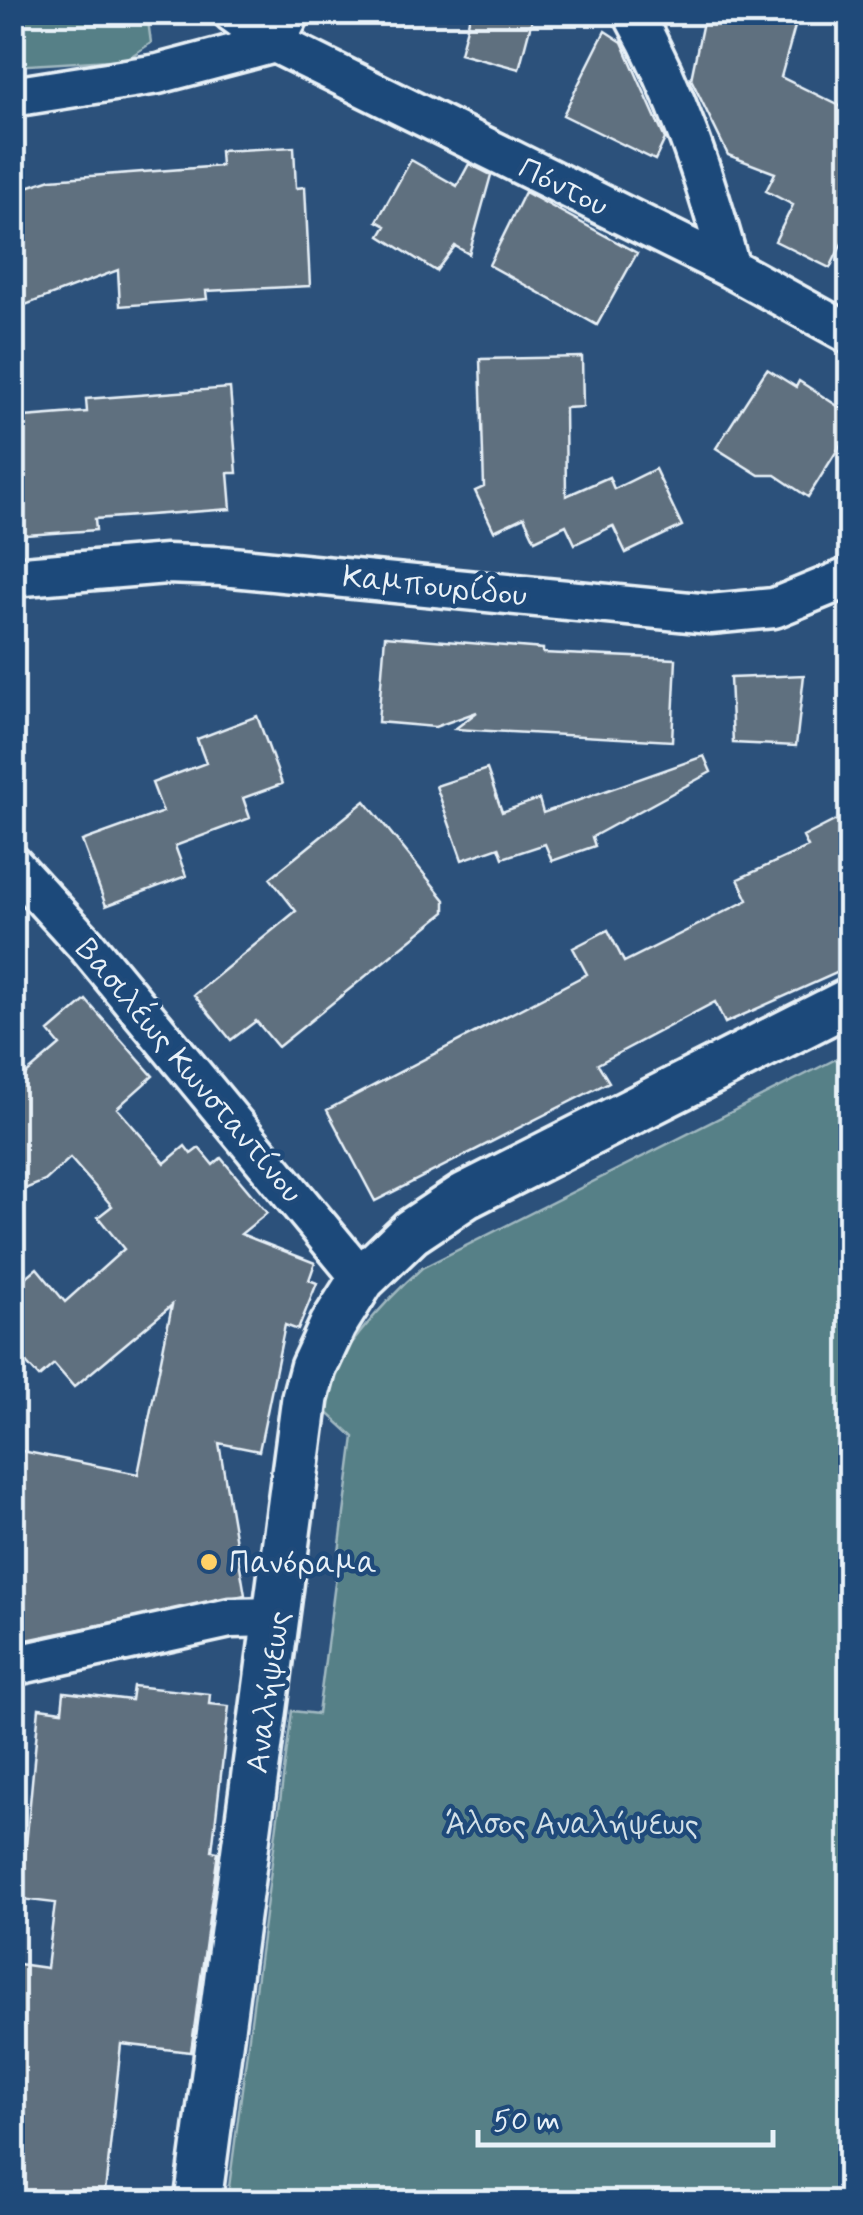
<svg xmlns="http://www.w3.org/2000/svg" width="863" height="2215" font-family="Mynerve,sans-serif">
<rect width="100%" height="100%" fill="#2c517b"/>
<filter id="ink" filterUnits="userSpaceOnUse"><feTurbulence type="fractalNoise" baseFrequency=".01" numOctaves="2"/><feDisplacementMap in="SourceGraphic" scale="20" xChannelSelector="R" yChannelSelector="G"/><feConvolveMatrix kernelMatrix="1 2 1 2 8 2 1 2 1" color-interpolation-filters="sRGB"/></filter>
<g filter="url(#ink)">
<path fill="#578087" stroke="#a0b8c0" stroke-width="2.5" d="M13,12L147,13L151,43L127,59L13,66Z
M850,1052V2202H227L292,1711L318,1714L354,1437L320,1406C325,1364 389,1297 422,1268Z"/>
<path fill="#5f6f7f" stroke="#e8f1f8" stroke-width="2.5" d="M471,12H534L519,69L460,53Z
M705,12H799L781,77L850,111V227L830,268L775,241L793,205L766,191L775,173L728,155L691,79Z
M605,31L622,42L665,139L655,160L563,115Z
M294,147L296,188L305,187L310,286L206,291L207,299L120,306L118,270L12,310V192L51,179L221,166L220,151Z
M411,160L457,186L469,164L491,175L469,254L455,246L436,271L380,236L386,226L377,221Z
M525,192L637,253L597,325L489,265Z
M582,357L583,407L565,408L566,496L609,477L614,489L655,469L682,526L626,553L613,526L575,544L566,525L535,540L524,517L494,531L475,491L484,487L480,359Z
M767,369L796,387L799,381L850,414V430L808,497L775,475H759L716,448Z
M230,388L237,473H228L231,509L95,519L96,530L12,536V418L87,412L86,399Z
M385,636L543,649V653L676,659L672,741L455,729L477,712L435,727L378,722Z
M804,675L796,746L733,743L730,678Z
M257,716L282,784L243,798L250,818L175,846L186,876L106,906L82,841L163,812L152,783L206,763L197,739Z
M704,756L711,772L592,837L595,846L552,861L545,844L503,858L499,847L462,860L436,786L487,769L502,812L539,799L543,813Z
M365,801L445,900V912L278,1047L256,1021L231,1040L194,995L296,911L270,878Z
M850,813V967L725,1023L715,1002L598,1064L609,1082L375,1201L327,1110L587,974L573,948L608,930L624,962L748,900L738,879L808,847L803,837Z
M86,1000L153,1076L117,1108L165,1163L185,1146L191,1154L199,1148L213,1165L221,1158L267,1213L241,1234L315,1263L309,1280L317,1283L298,1330L285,1325L259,1451L219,1443L245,1595L12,1643V1449L138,1474L172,1305L74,1387L54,1364L39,1377L12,1347V1289L37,1268L65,1302L124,1249L98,1217L112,1206L70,1158L45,1181L12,1194V1086L60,1045L49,1032Z
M133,1686L210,1694L209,1704L229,1706L212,1851L218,1852L191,2052L121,2044L104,2202H12V2006L18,1964L47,1968L55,1903L21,1899L39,1708L62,1711L64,1692L131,1700Z"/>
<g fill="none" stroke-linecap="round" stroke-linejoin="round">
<g stroke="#e8f1f8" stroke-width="45">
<path id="minor" d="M232,12L275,43L730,268L850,334
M632,12C678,94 705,178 730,268
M12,97L158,74L275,43L291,12
M12,577L166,564L222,566L710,614L774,608L850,577
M12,864L87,946L362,1279
M12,1666L230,1618L278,1617"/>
</g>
<g stroke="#e8f1f8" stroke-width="52">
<path id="tertiary" d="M198,2202L305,1398L313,1368L333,1325L362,1279L411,1232L465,1196L850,1001"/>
</g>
<use href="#minor" stroke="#1f4a7a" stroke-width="38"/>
<use href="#tertiary" stroke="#1f4a7a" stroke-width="45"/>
</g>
</g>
<circle fill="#ffd166" stroke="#1f4a7a" stroke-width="4" cx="209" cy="1562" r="10"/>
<g text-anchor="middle" stroke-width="9" stroke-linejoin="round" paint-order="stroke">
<g font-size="32" fill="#e8f1f8" stroke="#1f4a7a">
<text transform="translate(564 186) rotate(26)" y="11">Πόντου</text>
<text transform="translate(435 585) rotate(6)" y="11">Καμπουρίδου</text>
<text transform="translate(190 1070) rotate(50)" y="11">Βασιλέως Κωνσταντίνου</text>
<text transform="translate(267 1692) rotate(-82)" y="11">Αναλήψεως</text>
</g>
<g font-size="32" fill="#e8f1f8" stroke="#1f4a7a" text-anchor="start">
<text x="229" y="1573">Πανόραμα</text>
</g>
<g font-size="32" fill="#d2e0e7" stroke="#1f4a7a">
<text x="572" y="1834">Άλσος Αναλήψεως</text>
</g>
</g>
<rect width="863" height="2215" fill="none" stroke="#1f4a7a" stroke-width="50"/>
<rect x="25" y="25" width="813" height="2165" fill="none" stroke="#e8f1f8" stroke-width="4" filter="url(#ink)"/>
<path d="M478 2130v15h295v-15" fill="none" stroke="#e8f1f8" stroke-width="5"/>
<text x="493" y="2130" font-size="30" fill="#e8f1f8" stroke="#1f4a7a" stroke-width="8" paint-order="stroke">50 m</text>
</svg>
